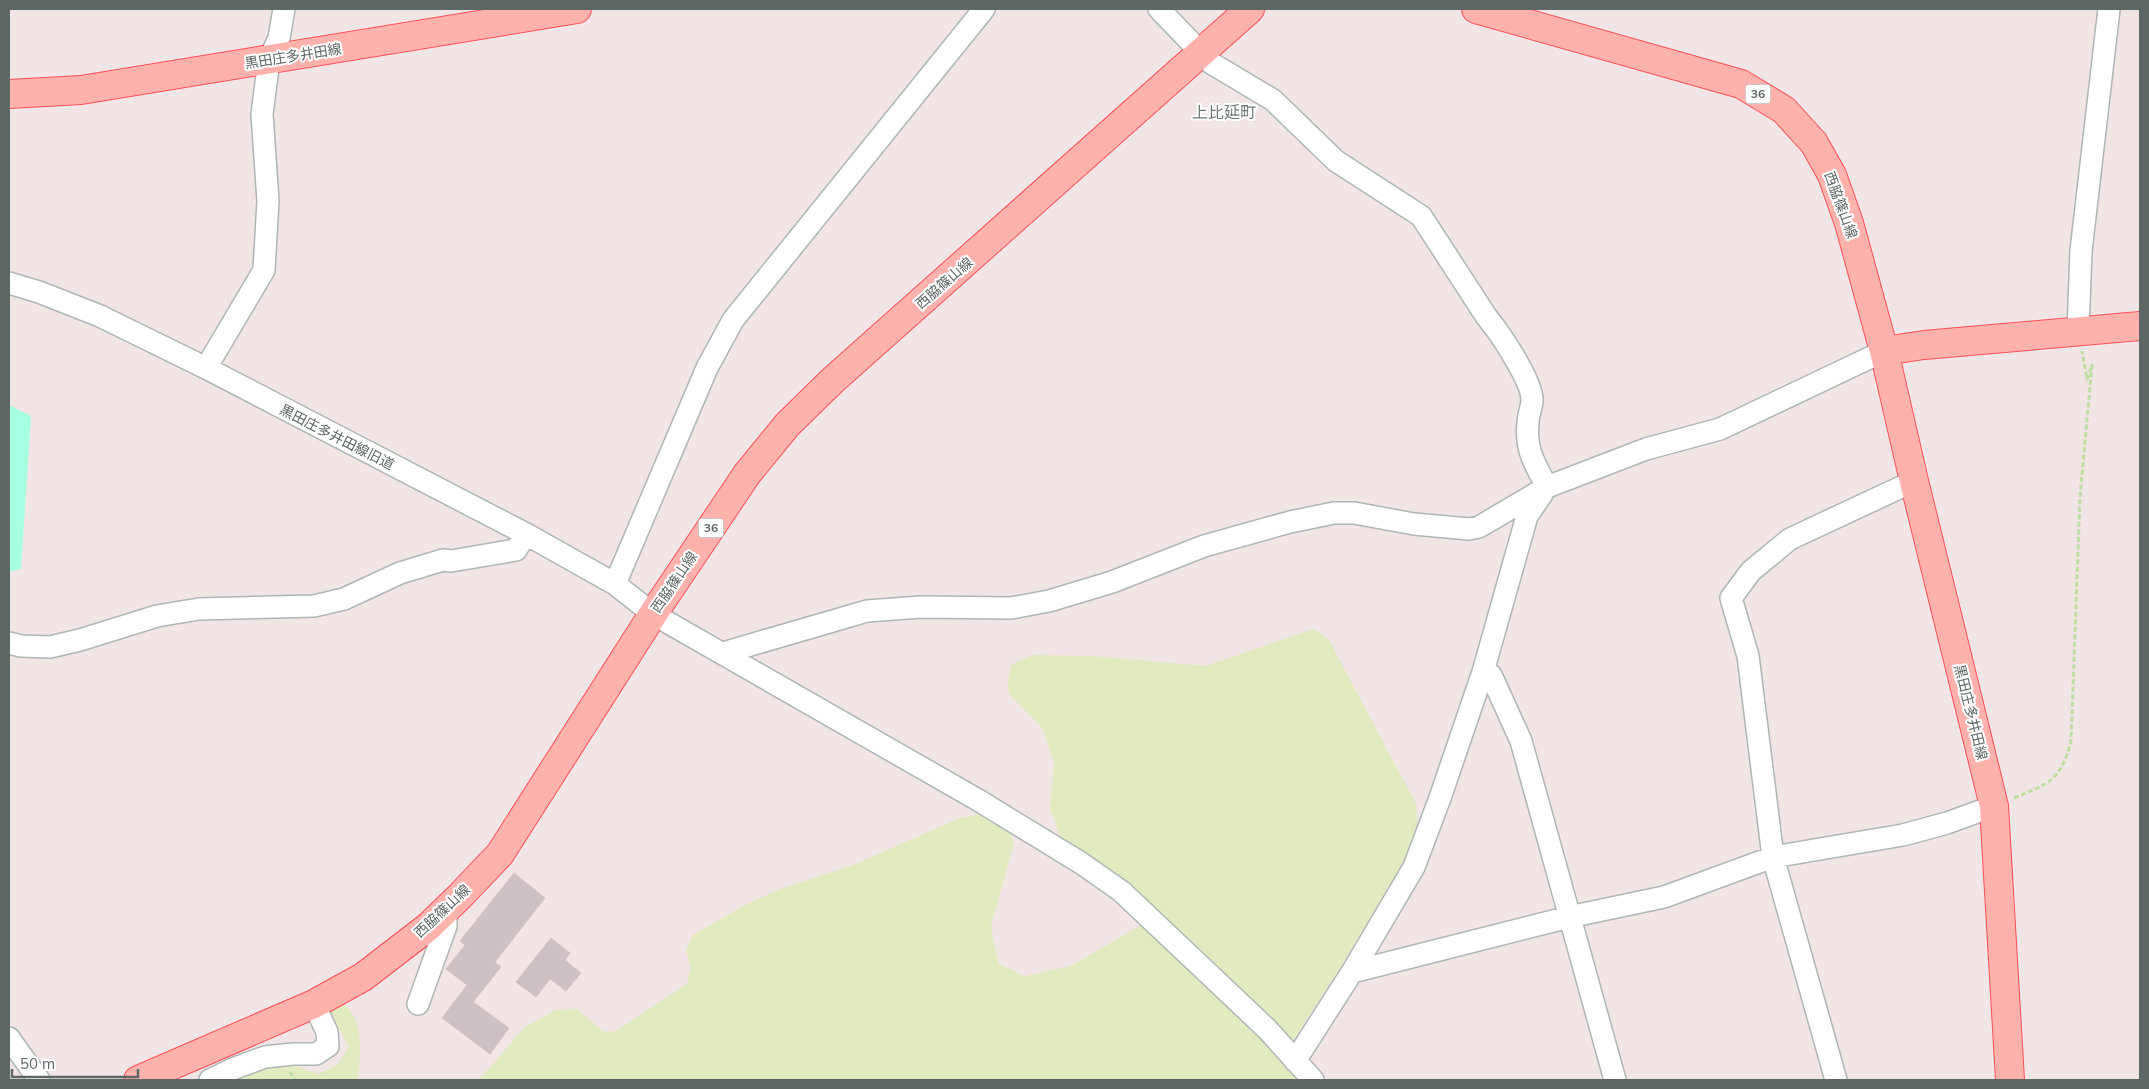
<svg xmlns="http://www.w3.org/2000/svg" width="2149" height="1089" font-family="Mulish,'Noto Sans JP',sans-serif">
<rect width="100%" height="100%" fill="#f1e5e5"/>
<path fill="#e1ebbf" d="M1314,629L1329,640L1416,804L1418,829L1399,869L1338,971L1282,1057L1299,1080H479L524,1028L555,1010L577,1009L604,1032L616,1031L687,984L691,968L686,950L693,935L747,904L783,888L851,866L960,818L983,814L1009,829L1014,843L991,926L998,963L1025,976L1071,966L1138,927L1152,909L1150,904L1129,883L1060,836L1050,808L1054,763L1043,729L1009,694L1008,682L1011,665L1033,655L1091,656L1206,666Z
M343,1003C365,1022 360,1054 358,1080H223L279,1060L318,1074L337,1065L349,1047L331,1013L332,1009Z"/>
<path fill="#a7ffe1" d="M9,405L31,416L21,569L9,572Z"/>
<path fill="#ccc2c3" stroke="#d6c3c4" d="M514,873L545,898L495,962L501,967L473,1002L509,1028L490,1054L442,1018L467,985L446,969L465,945L460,941Z
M551,938L570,953L565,960L581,973L566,991L550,979L536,997L516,982Z"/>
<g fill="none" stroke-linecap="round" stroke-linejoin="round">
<g stroke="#aeb6b6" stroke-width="24">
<path id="minor" d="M1159,9L1211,63L1273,100L1336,161L1421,216L1486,316C1499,332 1532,380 1532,400C1532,407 1528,415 1528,423C1525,450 1535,464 1547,487
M9,283L39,292L100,316L206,368L526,534L615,584L653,614L978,800L1081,863L1121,891L1267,1029L1313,1080
M2078,330L2081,251L2109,9
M206,368L264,270L268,201L262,114L269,60L279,38L284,9
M615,584L707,368L733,320L984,9
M9,643L21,646L50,647L80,640L157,616L199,609L314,606L344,599L400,573L443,560L451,561L516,550L526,534
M723,653L867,611L921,607L1011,608L1049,601L1112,582L1204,546L1290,522L1334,513H1354L1414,524L1469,529L1479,527L1547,487L1646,449L1720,429L1884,351
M1483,672L1491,675L1521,741L1615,1080
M1352,972L1569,917L1664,897L1773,857L1903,835L1947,823L1994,806
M418,1004L446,926V910
M9,1038L39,1080
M1295,1061L1352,972L1414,867L1440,798L1483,672L1527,516L1542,494
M210,1080L235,1068L265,1057L293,1054H316L328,1046L327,1032L314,1004
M1836,1080L1773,857L1748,656L1731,598L1751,571L1790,539L1914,481"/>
</g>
<g stroke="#ff5059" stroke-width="30">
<path id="major" d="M1476,9L1741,84L1784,110L1814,143L1832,175L1849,223L1884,351L1914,481L1994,806L2010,1080
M9,94L81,90L577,9
M1884,351L1924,345L2140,326
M138,1080L314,1004L363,977L428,927L460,896L500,854L653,614L747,474L787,425L833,380L1250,9"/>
</g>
<path stroke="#c0dea1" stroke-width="3" stroke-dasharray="5 2.5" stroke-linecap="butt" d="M2014,798C2050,783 2060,781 2071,742L2080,497L2092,365L2087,379L2082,351
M290,1072L295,1080"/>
<use href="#minor" stroke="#fff" stroke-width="21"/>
<use href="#major" stroke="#ffb2ac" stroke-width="28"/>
</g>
<g text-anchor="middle" stroke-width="4" stroke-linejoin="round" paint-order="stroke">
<g fill="#fff" stroke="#8e9593" stroke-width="1">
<rect x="1745.5" y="84.5" width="25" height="19" rx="4"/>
<rect x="698.5" y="518.5" width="25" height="19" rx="4"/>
</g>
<g font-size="12" font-weight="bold" fill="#5d6765">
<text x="1758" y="98">36</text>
<text x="711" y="532">36</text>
</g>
<g font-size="14" fill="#5d6765" stroke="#fff">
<text transform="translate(293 56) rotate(-9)" y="5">黒田庄多井田線</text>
<text transform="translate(1841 205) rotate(70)" y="5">西脇篠山線</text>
<text transform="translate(944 283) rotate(-41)" y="5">西脇篠山線</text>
<text transform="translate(337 437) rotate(27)" y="5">黒田庄多井田線旧道</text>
<text transform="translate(674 582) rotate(-56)" y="5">西脇篠山線</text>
<text transform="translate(1971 712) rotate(76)" y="5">黒田庄多井田線</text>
<text transform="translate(442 911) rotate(-43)" y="5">西脇篠山線</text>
</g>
<g font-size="16" fill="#6e7976" stroke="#fff">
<text x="1224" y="118">上比延町</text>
</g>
</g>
<rect width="2149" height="1089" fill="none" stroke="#5d6765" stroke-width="20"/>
<path d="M12 1069v8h126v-8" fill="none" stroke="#5d6765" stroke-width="2.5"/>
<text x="20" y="1069" font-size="15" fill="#5d6765" stroke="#ffffff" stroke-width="4" paint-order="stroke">50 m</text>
</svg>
